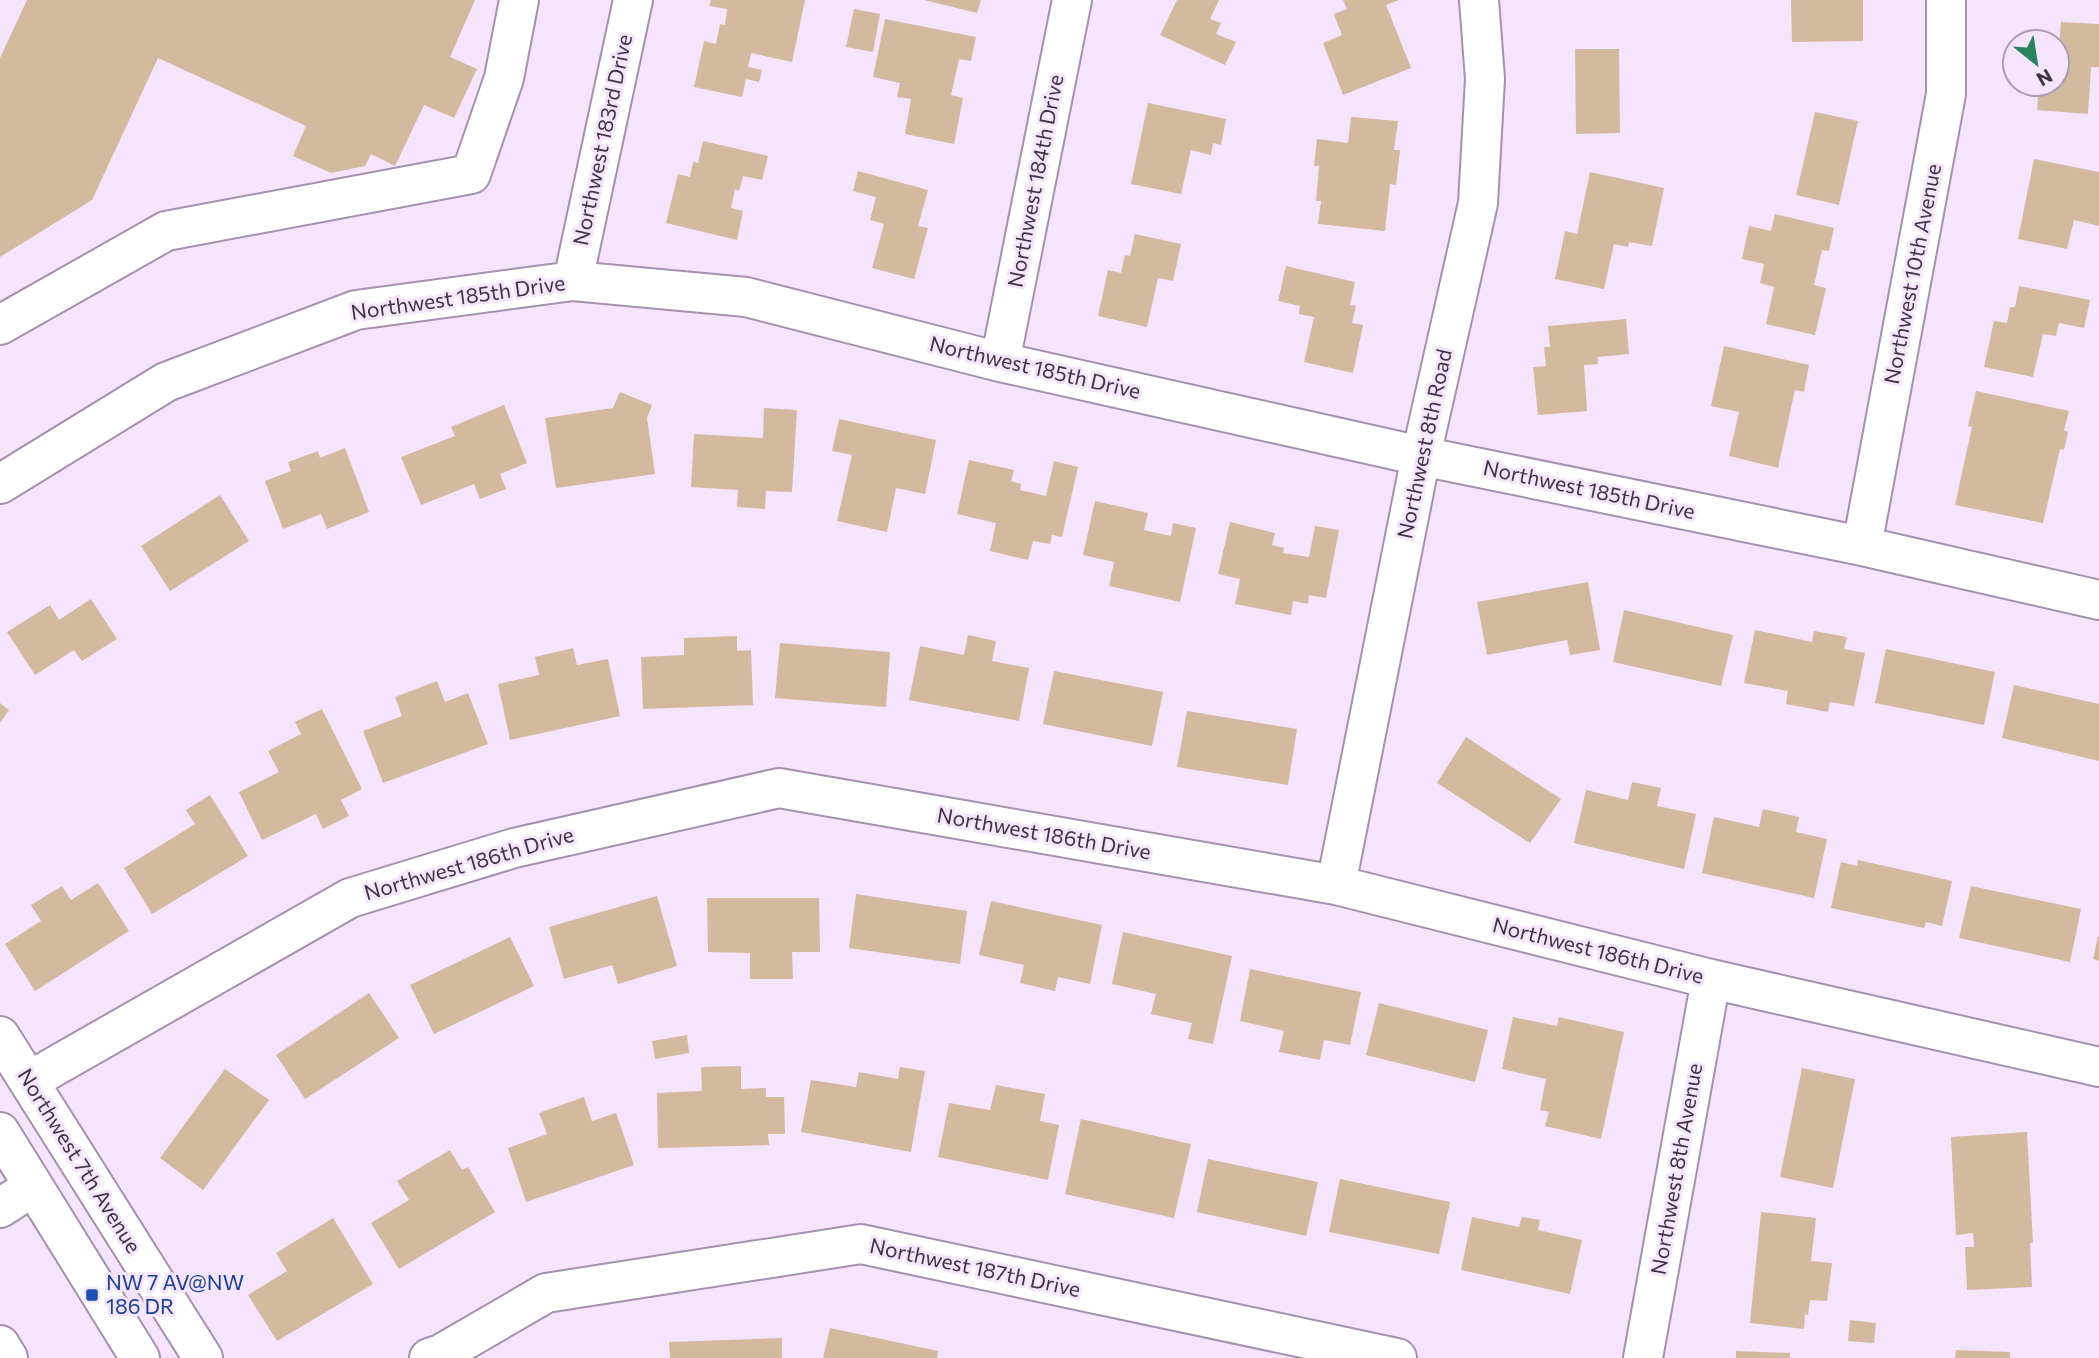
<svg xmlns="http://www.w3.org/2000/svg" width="2099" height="1358" font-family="Commissioner,sans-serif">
<rect width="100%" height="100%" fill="#f6e4fd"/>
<path fill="#d3b99e" d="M27,0H475L450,57L477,69L454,118L424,105L395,166L371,154L365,166L331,173L293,156L306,126L158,58L92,200L0,257V58Z
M711,0H805L792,62L751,53L748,67L762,70L759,82L746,79L742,97L694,87L704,41L716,44L720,24L725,25L727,9L709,6Z
M924,0H981L977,13Z
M1177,0H1219L1210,19L1221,23L1216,34L1236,42L1225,65L1160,35Z
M1343,0H1399L1386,5L1411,68L1343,95L1323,43L1342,35L1334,14L1347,9Z
M1791,0H1863V41L1792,42Z
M854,9L880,14L873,52L846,47Z
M885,19L976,37L971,61L959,59L951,95L963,98L954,144L905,134L911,99L897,97L900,83L873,77Z
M2061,22L2099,24V67H2091L2088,114L2037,110L2039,84H2057V46H2059Z
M1575,49H1619L1620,133L1576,134Z
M1148,103L1226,119L1221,145L1213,143L1211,155L1191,150L1181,194L1131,184Z
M1815,112L1858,121L1839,205L1796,195Z
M1351,117L1398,121L1394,150H1400L1396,185L1390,184L1385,231L1318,224L1321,201H1316L1319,166H1314L1317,139L1348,143Z
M703,141L768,156L762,180L743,176L739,191L735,189L731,208L743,211L737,240L666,223L678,174L690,177L693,162L698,163Z
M2034,159L2099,172V226L2074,220L2067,249L2018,239Z
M858,171L928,190L918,226L928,228L914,279L872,268L884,224L870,220L876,197L853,191Z
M1590,172L1664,188L1652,246L1629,242L1628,247L1614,244L1604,289L1555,279L1565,231L1577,234Z
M1775,214L1834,228L1829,251L1822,250L1814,285L1826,288L1815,335L1766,324L1774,287L1760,283L1764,264L1742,259L1749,226L1771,231Z
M1135,234L1181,244L1173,281L1158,278L1147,327L1098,316L1108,270L1121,273L1125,255L1130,256Z
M1286,266L1355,282L1350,305L1356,306L1352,323L1363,325L1353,373L1304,362L1314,317L1299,314L1300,306L1278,301Z
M2019,286L2090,300L2084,328L2059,323L2056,336L2043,334L2033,377L1984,367L1994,321L2007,323L2010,307H2015Z
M1626,319L1629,354L1598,357V364L1584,365L1587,411L1538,415L1533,367L1546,366L1544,347H1550L1548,326Z
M1724,346L1809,365L1804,392L1795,390L1778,468L1729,456L1739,412L1711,406Z
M1976,391L2069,411L2064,430L2068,432L2064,450L2060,449L2043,523L1955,505L1972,427L1968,426Z
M620,392L652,405L647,418L655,474L556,488L545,418L613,408Z
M504,405L527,463L500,474L506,489L480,499L474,484L421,505L401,457L455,436L451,427Z
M764,408L797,410L792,492L766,491L765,509L737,507L738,490L691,487L694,434L763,438Z
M839,419L936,440L925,494L896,488L887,532L837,521L852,455L832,451Z
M345,448L369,512L327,529L321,514L283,529L265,481L291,471L288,462L318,451L320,458Z
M969,460L1014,470L1011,481L1021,484L1020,490L1046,496L1054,461L1078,467L1062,537L1052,535L1050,544L1033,541L1028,560L990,551L996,523L957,514Z
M220,495L249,541L170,591L141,546Z
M1095,501L1148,513L1144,530L1171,536L1173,523L1196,528L1180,602L1109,586L1114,562L1083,555Z
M1230,522L1275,533L1272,545L1284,548L1283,553L1309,557L1315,526L1339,530L1326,598L1309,595L1308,604L1293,601L1291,615L1235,604L1240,579L1218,574Z
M1588,582L1600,650L1570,655L1567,640L1487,655L1477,602Z
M91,599L117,639L82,661L74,650L35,675L7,632L50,605L59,620Z
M1624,610L1733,635L1721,686L1613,662Z
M1755,630L1812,642L1814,631L1847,637L1844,649L1865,653L1854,706L1830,702L1828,712L1786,704L1788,691L1744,683Z
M968,635L996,641L992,661L1029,668L1019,721L909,700L920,646L964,655Z
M737,636V651L751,650L753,705L643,709L641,657L684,655V638Z
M780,643L890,652L886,707L775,698Z
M573,648L577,665L608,659L620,716L510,740L498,684L539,675L535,657Z
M1886,649L1995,672L1984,725L1875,703Z
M1054,671L1163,692L1152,746L1043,724Z
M437,681L445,702L468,693L488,744L383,783L363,731L402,716L395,697Z
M2014,685L2099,704V761L2002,738Z
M0,703L9,710L0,723Z
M322,709L362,789L341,800L349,816L323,829L316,814L262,840L239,792L279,772L268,751L301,734L295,722Z
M1187,711L1297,729L1288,785L1177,767Z
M1466,737L1561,799L1530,843L1437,783Z
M1632,782L1661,788L1657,806L1696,814L1684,869L1574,843L1586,790L1628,800Z
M210,795L248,856L152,914L124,868L195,824L186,810Z
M1763,809L1799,817L1796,832L1827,839L1814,898L1702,873L1714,817L1759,827Z
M1858,860L1952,881L1942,926L1926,922L1924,928L1831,908L1841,862L1857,866Z
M98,883L129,931L35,991L5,944L41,921L31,905L62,886L71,900Z
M1971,886L2081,909L2070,962L1959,938Z
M856,894L967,911L960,964L849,948Z
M657,896L677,966L618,984L612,965L564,979L549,927Z
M707,898H819L820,952H792L793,979H750V953L708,952Z
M991,901L1102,925L1090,984L1058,977L1055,991L1020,983L1024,965L979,955Z
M1123,932L1232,956L1213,1044L1188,1039L1192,1023L1151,1014L1156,994L1112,984Z
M2098,936L2099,937V961L2093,959Z
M510,937L534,986L434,1034L410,985Z
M1250,969L1361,992L1350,1045L1324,1040L1320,1060L1279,1052L1284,1031L1240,1021Z
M369,993L399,1038L305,1099L276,1055Z
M1379,1003L1488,1030L1475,1082L1366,1055Z
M1513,1017L1557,1026L1559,1017L1624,1032L1601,1139L1545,1126L1549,1112L1540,1110L1546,1079L1502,1069Z
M687,1035L689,1053L655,1059L652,1041Z
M741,1066V1089L766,1088V1097H784L785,1134H768L769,1145L658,1148L657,1093L702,1091L701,1067Z
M900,1067L925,1071L911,1152L801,1132L811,1080L856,1087L859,1072L898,1079Z
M1802,1068L1855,1079L1833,1188L1780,1177Z
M225,1069L269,1100L203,1190L160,1158Z
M996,1085L1045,1094L1040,1121L1059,1125L1048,1180L938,1157L949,1103L990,1110Z
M584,1097L592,1121L616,1113L634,1165L526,1202L508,1148L547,1134L539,1113Z
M1081,1119L1191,1144L1174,1218L1065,1194Z
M2027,1132L2033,1243H2030L2032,1287L1967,1290L1965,1247H1974L1973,1233L1956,1235L1951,1137Z
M450,1150L462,1170L468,1167L495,1212L399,1269L371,1223L409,1200L397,1181Z
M1208,1159L1318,1182L1306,1236L1197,1212Z
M1340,1179L1450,1202L1439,1254L1329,1232Z
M1761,1212L1816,1218L1811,1261L1832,1263L1827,1301L1810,1300L1808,1315L1805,1314L1804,1329L1750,1323Z
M1472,1217L1519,1227L1522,1217L1540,1220L1538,1230L1582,1240L1570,1294L1461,1270Z
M333,1218L373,1284L277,1341L248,1295L287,1271L276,1253Z
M1850,1320L1876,1323L1874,1343L1848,1341Z
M830,1328L938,1351L937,1358H823Z
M782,1338V1358H670L669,1342Z
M1956,1350L2010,1352V1358H1955Z
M1736,1351L1790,1353V1358H1736Z"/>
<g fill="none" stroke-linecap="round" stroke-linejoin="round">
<g stroke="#a591ad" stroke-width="42">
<path id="minor" d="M573,281L633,0
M0,325L166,231L471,174L504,78L519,0
M1000,362L1072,0
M0,484L166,382L356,310L573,281L746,297L1000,362L1421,456L1862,546L2099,600
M1862,546L1946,94V0
M1336,885L1421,456L1478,203L1485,79L1479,0
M0,1036L203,1358
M29,1081L350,898L514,848L779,788L1336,885L1711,979L2099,1067
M0,1132L140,1358
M0,1208L33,1187
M0,1345L8,1358
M429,1358L441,1354L546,1293L861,1244L1397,1358
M1643,1358L1711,979"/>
</g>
<use href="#minor" stroke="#fff" stroke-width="38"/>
</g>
<rect fill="#1a4fb4" stroke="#f6e4fd" stroke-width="2.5" x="85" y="1288" width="14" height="14" rx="3.5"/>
<g text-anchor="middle" stroke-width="6" stroke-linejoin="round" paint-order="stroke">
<g font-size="21" fill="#3d3541" stroke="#f6e4fd">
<text transform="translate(603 140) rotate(-78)" y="7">Northwest 183rd Drive</text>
<text transform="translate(1036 181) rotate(-79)" y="7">Northwest 184th Drive</text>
<text transform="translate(1913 274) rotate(-79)" y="7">Northwest 10th Avenue</text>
<text transform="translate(458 298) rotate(-8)" y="7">Northwest 185th Drive</text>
<text transform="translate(1035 368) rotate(13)" y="7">Northwest 185th Drive</text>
<text transform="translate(1425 444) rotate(-78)" y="7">Northwest 8th Road</text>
<text transform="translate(1589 490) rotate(12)" y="7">Northwest 185th Drive</text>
<text transform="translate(1044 834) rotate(10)" y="7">Northwest 186th Drive</text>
<text transform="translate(469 864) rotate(-16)" y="7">Northwest 186th Drive</text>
<text transform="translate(1598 951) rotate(14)" y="7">Northwest 186th Drive</text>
<text transform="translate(79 1161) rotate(58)" y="7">Northwest 7th Avenue</text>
<text transform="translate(1677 1169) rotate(-80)" y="7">Northwest 8th Avenue</text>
<text transform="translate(975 1268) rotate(12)" y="7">Northwest 187th Drive</text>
</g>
<g font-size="21" fill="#164399" stroke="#f6e4fd" text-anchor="start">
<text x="106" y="1290">NW 7 AV@NW<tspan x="106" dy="24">186 DR</tspan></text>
</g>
</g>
<g transform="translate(2036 63) rotate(150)"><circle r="33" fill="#f6e4fd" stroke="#ac9eb2" stroke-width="2"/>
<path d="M0-5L12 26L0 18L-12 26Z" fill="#26855d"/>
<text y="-10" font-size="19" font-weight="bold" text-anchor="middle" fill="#3d3541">N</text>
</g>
</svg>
